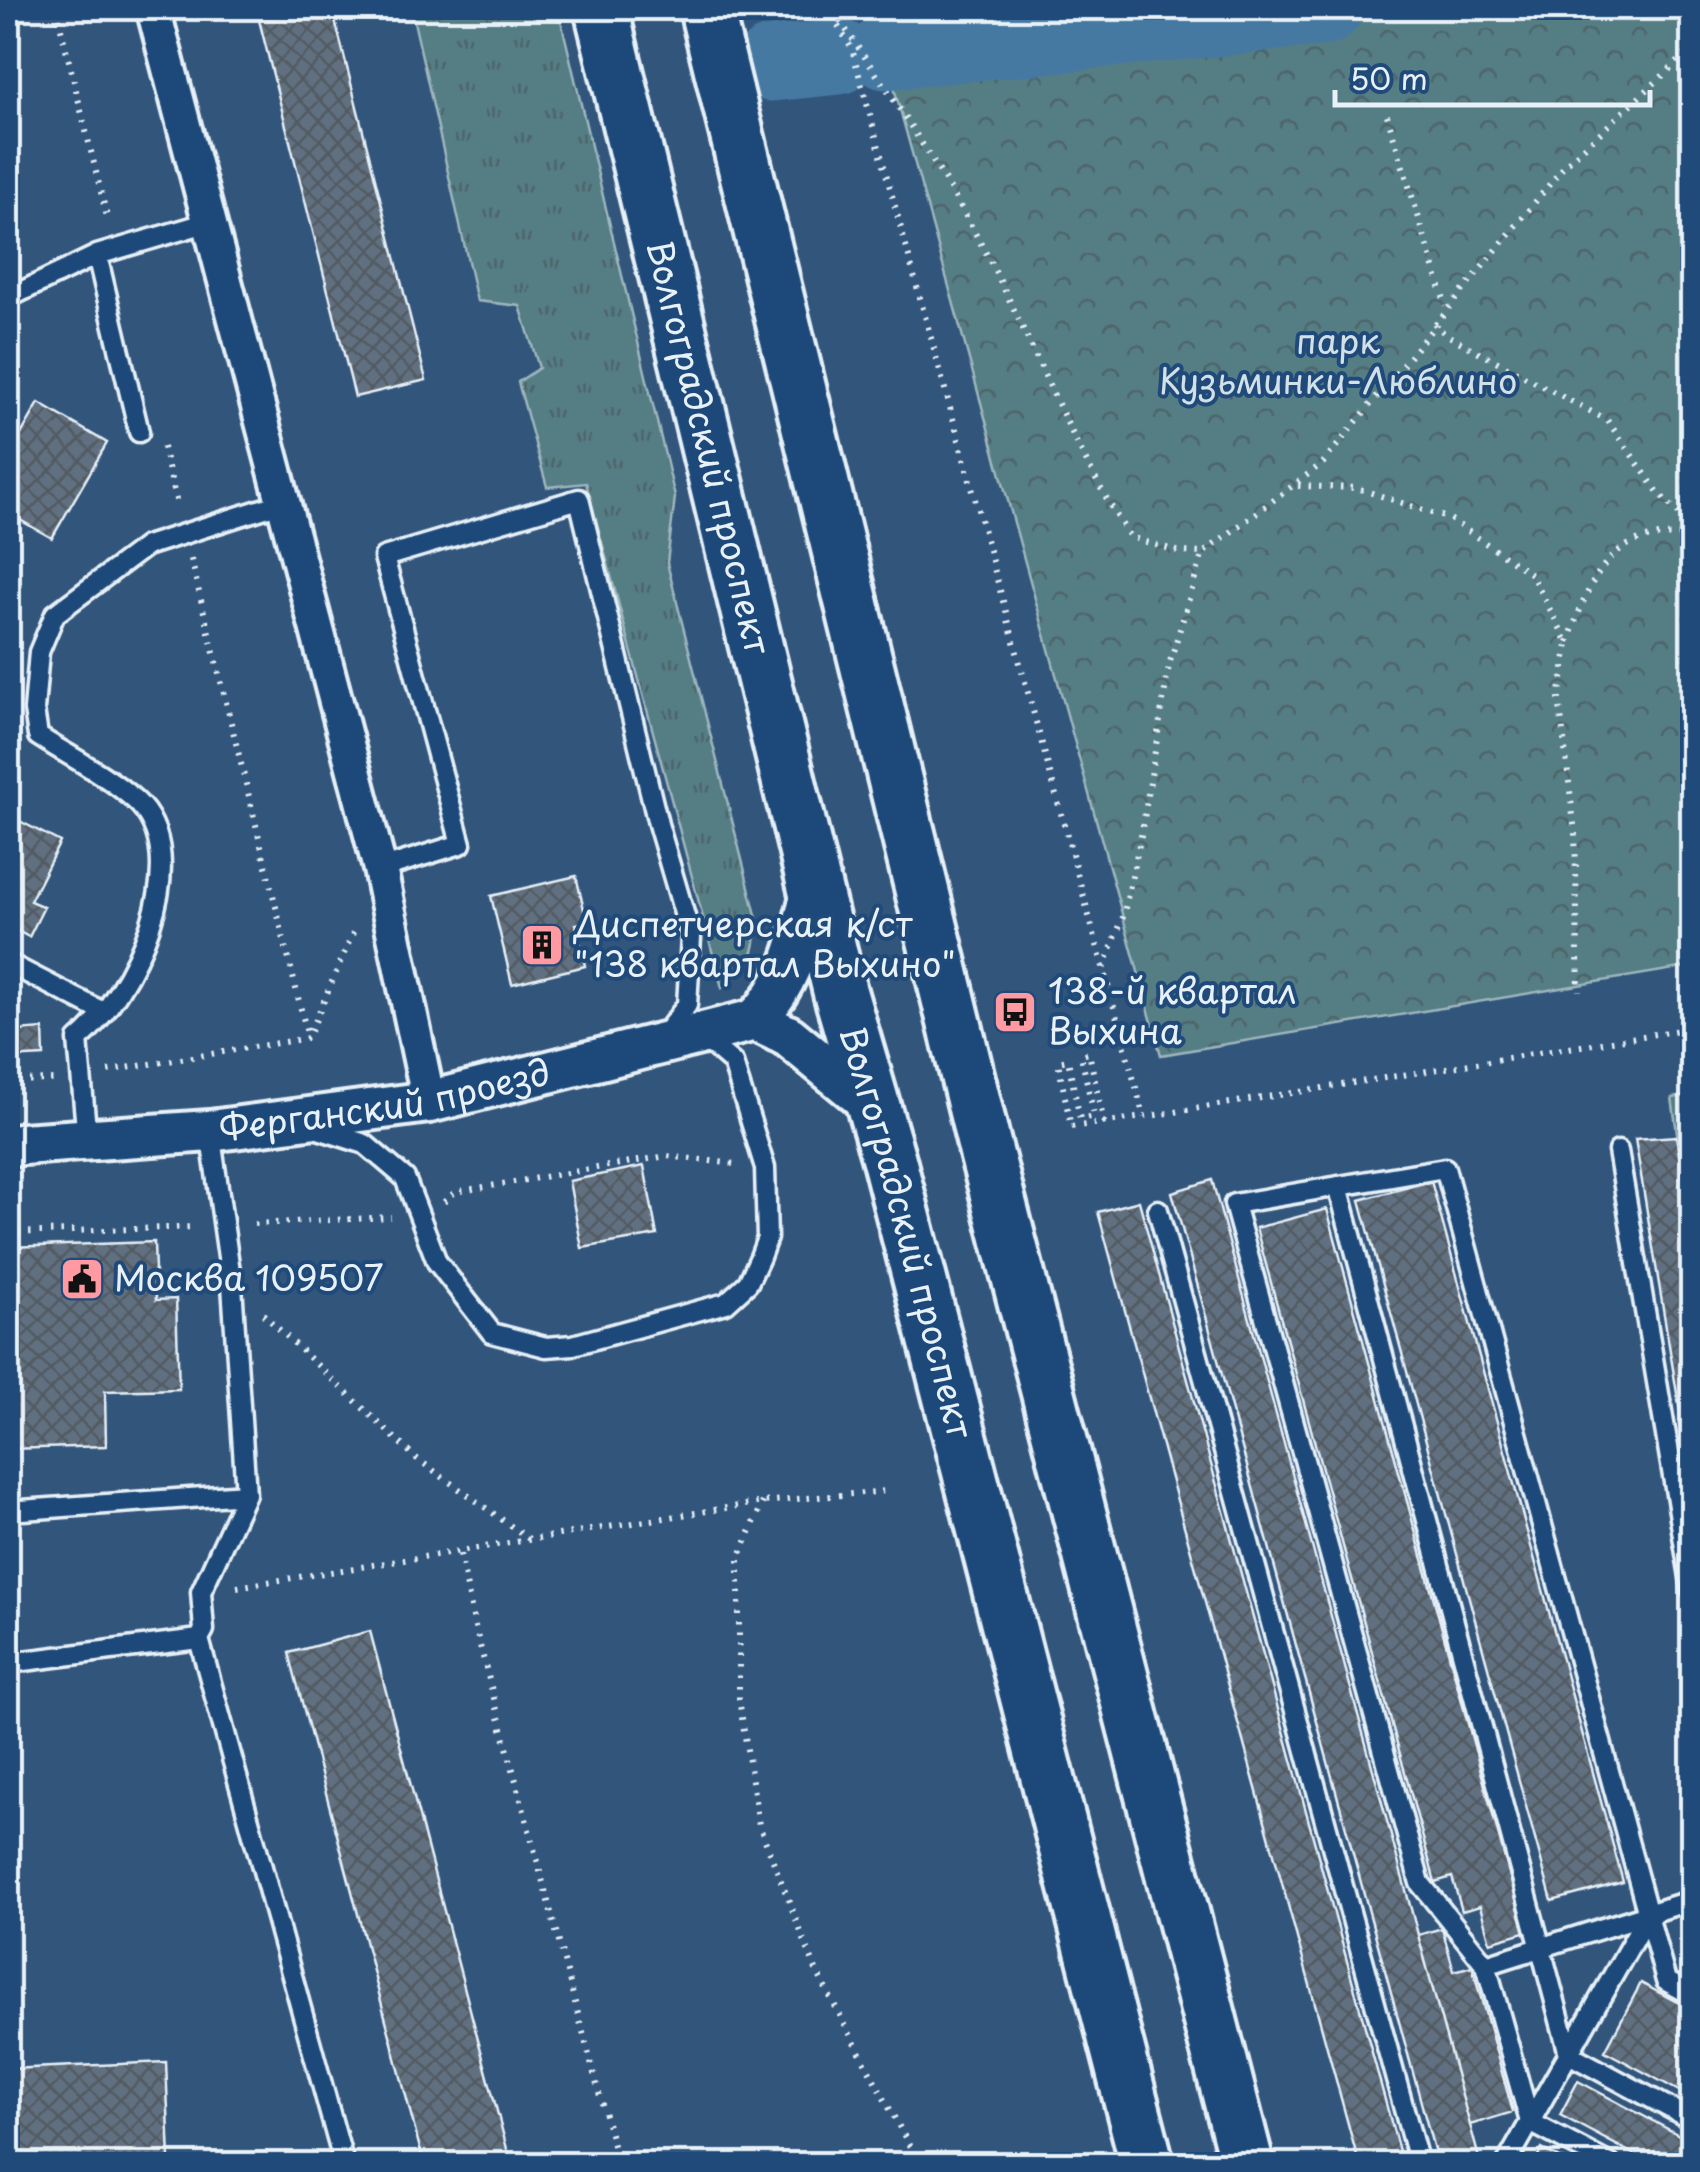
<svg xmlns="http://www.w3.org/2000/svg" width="1700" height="2172" font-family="'Playpen Sans',sans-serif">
<defs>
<pattern id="grass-tufts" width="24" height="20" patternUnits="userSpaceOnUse" patternTransform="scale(2.5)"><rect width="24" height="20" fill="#547d84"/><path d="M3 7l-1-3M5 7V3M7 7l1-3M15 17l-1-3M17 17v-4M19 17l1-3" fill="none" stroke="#4e656a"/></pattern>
<pattern id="forest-firs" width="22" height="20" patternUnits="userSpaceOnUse" patternTransform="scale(2.5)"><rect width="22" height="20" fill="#547d84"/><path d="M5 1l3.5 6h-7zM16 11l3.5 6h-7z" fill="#4e656a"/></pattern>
<pattern id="park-crowns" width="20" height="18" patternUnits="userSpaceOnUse" patternTransform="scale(2.5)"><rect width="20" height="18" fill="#547d84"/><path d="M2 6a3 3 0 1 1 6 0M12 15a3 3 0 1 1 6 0" fill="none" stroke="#4e656a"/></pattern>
<pattern id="building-cross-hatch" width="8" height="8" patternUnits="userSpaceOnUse" patternTransform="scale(2.5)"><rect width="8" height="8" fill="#606f80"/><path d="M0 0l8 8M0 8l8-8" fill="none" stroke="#525a62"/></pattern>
</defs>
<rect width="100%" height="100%" fill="#32557c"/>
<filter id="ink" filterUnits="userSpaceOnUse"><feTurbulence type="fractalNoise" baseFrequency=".01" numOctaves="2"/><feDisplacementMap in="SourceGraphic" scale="20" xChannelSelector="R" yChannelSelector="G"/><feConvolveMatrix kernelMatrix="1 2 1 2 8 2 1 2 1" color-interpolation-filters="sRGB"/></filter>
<g filter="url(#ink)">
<path fill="url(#grass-tufts)" stroke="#9eb7be" stroke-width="2.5" d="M411,8H558L675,497L667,563L757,919C756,954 752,967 722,988L586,483L547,487L518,382L539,368L520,306L477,301Z"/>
<path fill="url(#forest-firs)" stroke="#9eb7be" stroke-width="2.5" d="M1692,1095V1187L1685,1188L1672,1098Z"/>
<path fill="url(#park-crowns)" stroke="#9eb7be" stroke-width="2.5" d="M872,8H1692V966L1161,1055Z"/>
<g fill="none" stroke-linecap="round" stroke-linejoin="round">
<path stroke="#4579a2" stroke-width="75" d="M886,52L1325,8
M771,64L839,57"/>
</g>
<path fill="url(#building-cross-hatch)" stroke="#e8f1f8" stroke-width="2.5" d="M256,8H332L426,380L355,397Z
M39,403L107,443L52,538L18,519L8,538V457Z
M8,815L60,842L30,901L44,907L29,937L8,926Z
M576,876L587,922L576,924L585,966L512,984L491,896Z
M17,1019L18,1031L43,1029L44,1056L8,1058V1020Z
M1676,1136L1692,1231V1484L1635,1139Z
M644,1166L657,1235L582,1248L569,1181Z
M1212,1180L1479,2158L1455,2164H1438L1172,1192Z
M1431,1181L1623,1882L1552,1901L1360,1200Z
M1692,1187V1231L1685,1188Z
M1139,1201L1402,2162L1391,2164H1359L1098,1212Z
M1327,1209L1525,1932L1490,1942L1480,1906L1462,1911L1452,1877L1435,1882L1256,1228Z
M154,1242L156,1300L176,1299L179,1389L105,1391L106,1446L8,1449V1247Z
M370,1631L511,2164H424L289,1653Z
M1442,1928L1454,1971L1472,1966L1513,2112L1470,2125L1418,1935Z
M1641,1983L1692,2010V2098L1605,2051Z
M166,2062L170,2160L8,2164V2069Z
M1578,2081L1692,2142V2164H1652L1560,2115Z
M1542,2149L1571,2164H1533Z"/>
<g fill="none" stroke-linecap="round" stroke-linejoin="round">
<g stroke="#e8f1f8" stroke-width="25">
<path id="service" d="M8,298L97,255
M139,432L97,255L209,222
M380,869L461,844L384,557L579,499L658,824L691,937L687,1005L662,1038
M8,963L103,1012
M315,1128L365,1144L405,1178L437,1262L492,1333L546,1347L573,1345L726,1303L748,1283L760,1257L767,1238L765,1168L733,1063L704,1038
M210,1131L232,1285L246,1494L201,1592L204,1630L199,1639L344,2164
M87,1140L78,1040C131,996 199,858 135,800C107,775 69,756 38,736L34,710L39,652L55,614L146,546L284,502
M1618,1151L1692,1589
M1338,1186L1569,2054L1692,2120
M1158,1210L1419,2164
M8,1511L246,1494
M8,1663L199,1639
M1486,1965L1692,1900
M1506,2164L1648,1914
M1610,2164L1530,2122L1486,1965L1420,1883L1234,1204L1445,1168L1666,1981L1692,1995"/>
</g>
<g stroke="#e8f1f8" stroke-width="40">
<path id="minor" d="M153,8L380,869L429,1102"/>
</g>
<g stroke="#e8f1f8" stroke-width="48">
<g id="tertiary">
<path d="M755,1020C792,983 800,938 813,889"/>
<path d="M755,1020L788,1036L873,1106"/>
<path id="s1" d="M8,1145L210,1131L429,1102L755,1020"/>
</g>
</g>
<g stroke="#e8f1f8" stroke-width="60">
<g id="primary">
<path id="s2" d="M601,8L840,992L889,1160L1147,2164"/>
<path d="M706,8L983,1140L1247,2164"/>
</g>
</g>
<path stroke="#e8f1f8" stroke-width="6" stroke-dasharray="2.5 8" stroke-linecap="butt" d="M56,8L108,221
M827,8L852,49L1144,1117
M840,21C893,98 946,176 989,259C1037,352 1073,449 1130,537L1180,552L1203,553
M1387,115L1446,306
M1434,323L1445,334L1607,420L1658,492L1692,528
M163,447L178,508
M1298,486L1357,488L1450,519L1531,574L1568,643L1559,698L1575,833L1579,991
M191,559L308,1038
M1568,642C1592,575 1610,526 1692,537
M1104,968L1123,917L1142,831L1169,665L1203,553L1323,463L1566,164L1692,49
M108,1071L308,1038L355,928
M8,1081L56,1080
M1104,1123L1089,1053L1081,1055L1094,1116L1080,1119L1068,1060L1058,1062L1071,1127L1144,1117L1692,1028
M444,1202L455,1192L667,1156L735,1164
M254,1224L391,1217
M8,1233L196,1227
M263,1314L416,1458L532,1541
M763,1502L739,1558V1699L759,1825L816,1970L919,2164
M460,1554L475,1627L618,2164
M237,1587L763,1502L886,1491"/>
<use href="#service" stroke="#1f4a7a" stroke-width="18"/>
<use href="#minor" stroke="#1f4a7a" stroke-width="32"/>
<use href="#tertiary" stroke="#1f4a7a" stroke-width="40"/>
<use href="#primary" stroke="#1f4a7a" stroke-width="52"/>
</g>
</g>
<defs>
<g id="building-square" transform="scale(2.25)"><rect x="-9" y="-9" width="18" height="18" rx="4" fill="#ff9aa2" stroke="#1f4a7a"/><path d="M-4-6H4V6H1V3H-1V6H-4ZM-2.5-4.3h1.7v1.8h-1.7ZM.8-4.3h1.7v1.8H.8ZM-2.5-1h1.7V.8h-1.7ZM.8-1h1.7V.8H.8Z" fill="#111"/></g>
<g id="bus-square" transform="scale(2.25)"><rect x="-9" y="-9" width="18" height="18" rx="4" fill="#ff9aa2" stroke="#1f4a7a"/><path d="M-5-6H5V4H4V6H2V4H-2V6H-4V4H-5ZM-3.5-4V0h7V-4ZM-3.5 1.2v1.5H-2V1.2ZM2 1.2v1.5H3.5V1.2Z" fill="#111"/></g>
<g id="civic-square" transform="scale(2.25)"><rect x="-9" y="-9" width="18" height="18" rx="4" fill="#ff9aa2" stroke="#1f4a7a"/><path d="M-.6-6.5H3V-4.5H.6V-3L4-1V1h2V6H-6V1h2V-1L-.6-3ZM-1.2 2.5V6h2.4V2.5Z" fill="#111"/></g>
</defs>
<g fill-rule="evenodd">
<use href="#building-square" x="542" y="945"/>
<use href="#bus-square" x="1015" y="1012"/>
<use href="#civic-square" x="82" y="1279"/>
</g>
<g text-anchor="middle" stroke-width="8" stroke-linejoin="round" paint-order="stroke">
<g font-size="35" fill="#d2e0e7" stroke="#1f4a7a">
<text x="1338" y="354">парк<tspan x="1338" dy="40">Кузьминки-Люблино</tspan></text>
</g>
<g font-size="35" fill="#e8f1f8" stroke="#1f4a7a">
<text dy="12" stroke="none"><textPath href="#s2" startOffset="452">Волгоградский проспект</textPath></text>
<text dy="12" stroke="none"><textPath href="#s1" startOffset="380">Ферганский проезд</textPath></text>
<text dy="12" stroke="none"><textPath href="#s2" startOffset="1262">Волгоградский проспект</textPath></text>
</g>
<g font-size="35" fill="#e8f1f8" stroke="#1f4a7a" text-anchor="start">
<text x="574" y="937">Диспетчерская к/ст<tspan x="574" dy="40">"138 квартал Выхино"</tspan></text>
<text x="1048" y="1004">138-й квартал<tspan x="1048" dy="40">Выхина</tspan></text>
<text x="114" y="1291">Москва 109507</text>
</g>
</g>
<rect width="1700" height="2172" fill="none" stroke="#1f4a7a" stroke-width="40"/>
<rect x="20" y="20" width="1660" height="2132" fill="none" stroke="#e8f1f8" stroke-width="4" filter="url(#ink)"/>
<path d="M1335 90v15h315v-15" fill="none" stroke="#e8f1f8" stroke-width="5"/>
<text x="1350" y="90" font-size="30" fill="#e8f1f8" stroke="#1f4a7a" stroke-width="8" paint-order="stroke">50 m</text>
</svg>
